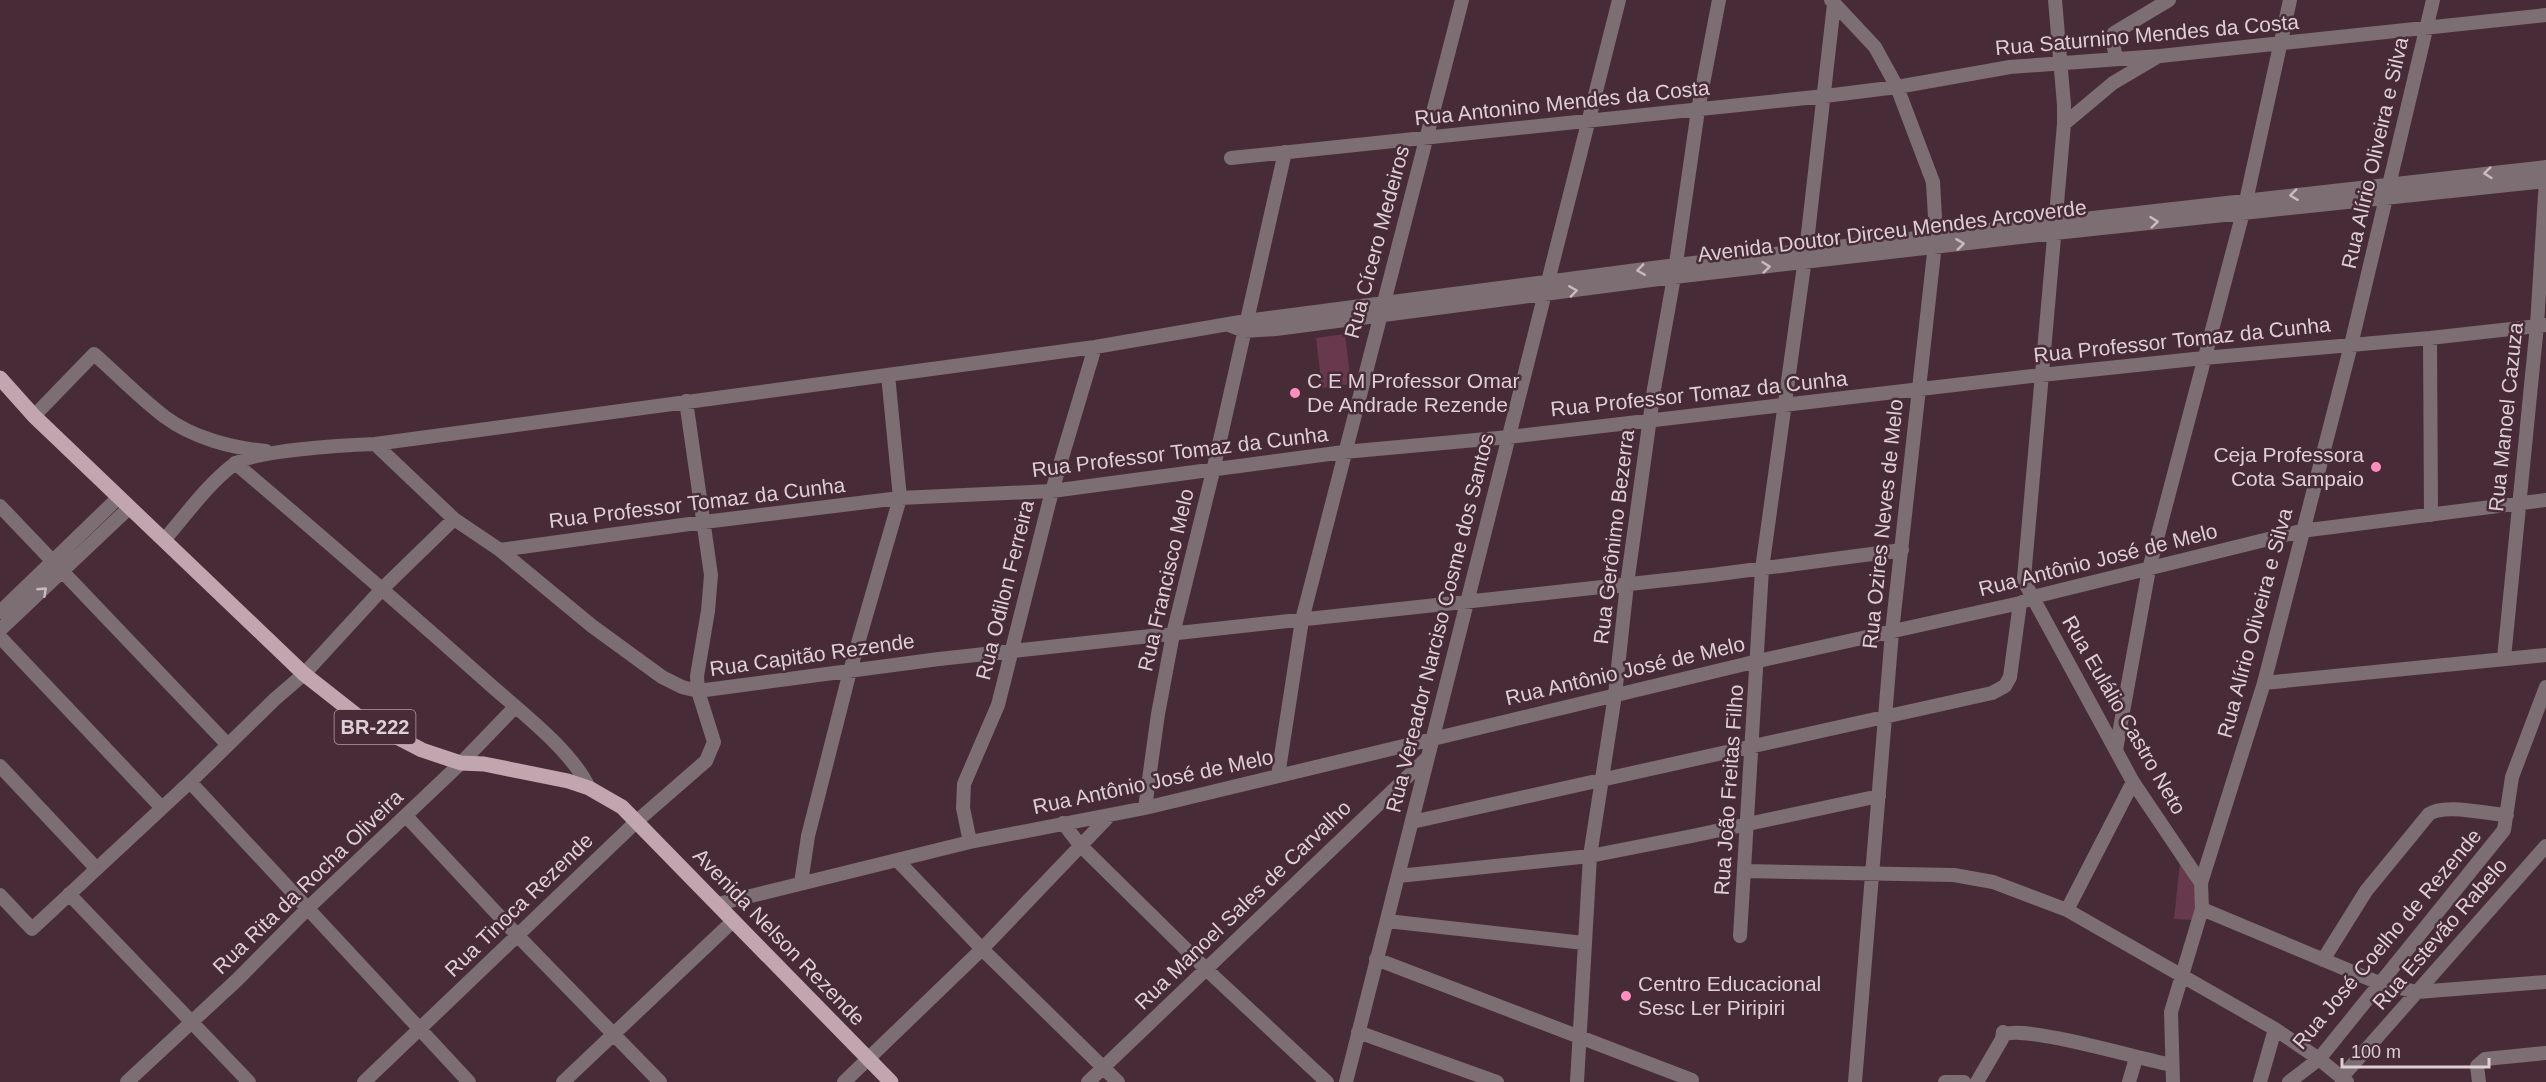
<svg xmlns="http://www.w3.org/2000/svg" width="2546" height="1082" font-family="Helvetica,sans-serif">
<rect width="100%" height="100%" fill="#472c37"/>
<path fill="#68384c" d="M1345,334L1351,384L1322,388L1316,338Z
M2180,862L2198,893L2193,920L2174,919Z"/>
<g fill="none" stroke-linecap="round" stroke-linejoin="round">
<path stroke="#7c6e73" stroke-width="14" d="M1831,0L1875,47L1897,87L1933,182L1936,235L1892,632L1855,1082
M2055,0L2064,105V124L2024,578L2026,585L2133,782L2201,883
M2116,57L2112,40L2114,33L2169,0
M2064,124L2113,83L2157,57
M1231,158L1825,96L1897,87L2010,67L2160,56L2546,15
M1229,325L1244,331L1276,329L1674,277L2055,233L2546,181
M2430,338L2431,515
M34,416L94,354C118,375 140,398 165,417C193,438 232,448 266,451
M375,444L454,519L500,550L592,626L662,677L682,687L698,691L939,659L1712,575L1902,550
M235,463C320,535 403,607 486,681C517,709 572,750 589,788
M0,506L228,745
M164,540C186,515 207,485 233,465C252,450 348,445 375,444L1095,347L1246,321L1676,265L2546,167
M500,550L704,522L900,498L1052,491L1344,452L1509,437L2041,375L2204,358L2430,338L2546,325
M0,612L118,498
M0,630L129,508
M0,637L161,807
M2504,658L2537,325L2546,179
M2264,683L2546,655
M2116,750L2149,569L2246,201L2290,0
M0,766L96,868
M1278,776L1302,620L1462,0
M190,782L469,1082
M1145,808L1158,714L1173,634L1213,471L1285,152
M406,816L517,935L660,1082
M1412,822L1992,693L2005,686L2010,677L2020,603
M1063,823L1080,845L1207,970L1327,1082
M970,842L963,808L964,784L998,705L1052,491L1095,347
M897,860L982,949L1118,1082
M1745,871L1954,875L1993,882L2067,910L2275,1029L2319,1059L2347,1082
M1398,876L1590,856L1692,836L1879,796
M801,883L808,836L850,671L900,498L888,375
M69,894L249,1082
M0,895L32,929L190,782L275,699L304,674L383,588L454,519
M718,904L970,842L1145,808L1758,661L2020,603L2033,597L2301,531L2546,500
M2202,909L2379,983L2417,992L2546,982
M2067,910L2133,782
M1387,921L1584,943
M1740,936L1762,569L1806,251L1834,4
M1376,959L1692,1080
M2323,960L2366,891L2429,814C2445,803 2486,814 2507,815
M1358,1032L1497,1082
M2341,1078L2546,846
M127,1082L238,979L308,908L461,763L515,707
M364,1082L637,821L706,761L714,742L698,691L697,676L708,611L711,575L686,401
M563,1082L733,921
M844,1082L982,949L1110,815
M1088,1082L1427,758
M1346,1082L1619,0
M1577,1082L1590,856L1615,695L1627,584L1654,389L1674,277L1698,110L1719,0
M1945,1082H1964
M1977,1082L2002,1039L2003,1032L2006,1034C2028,1026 2140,1059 2172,1065
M2129,1082L2136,1058
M2173,1082L2171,1012L2202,909L2201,883L2264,683L2351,345L2433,0
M2260,1082L2275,1029
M2289,1082L2319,1059L2504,830L2512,777L2546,687
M2479,1082L2477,1066L2485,1059L2546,1053"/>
<path stroke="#c1a5af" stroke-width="15" d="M0,378L34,416L304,674L360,718L422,750L461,763L484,764L568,781L589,788L622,807L891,1082"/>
</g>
<defs><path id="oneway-chevron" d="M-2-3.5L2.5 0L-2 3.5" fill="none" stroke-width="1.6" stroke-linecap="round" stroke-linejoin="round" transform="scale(1.5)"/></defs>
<g stroke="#cbbbc1">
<use href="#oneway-chevron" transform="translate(2488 173) rotate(174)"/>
<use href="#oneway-chevron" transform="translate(2294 195) rotate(173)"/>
<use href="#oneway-chevron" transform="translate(2154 222) rotate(-6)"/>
<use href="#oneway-chevron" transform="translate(1960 244) rotate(-7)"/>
<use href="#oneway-chevron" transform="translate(1766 267) rotate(-6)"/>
<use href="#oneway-chevron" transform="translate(1641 270) rotate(172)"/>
<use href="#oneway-chevron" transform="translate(1573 291) rotate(-8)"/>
<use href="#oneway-chevron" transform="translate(43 591) rotate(-43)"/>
</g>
<g fill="#fe8ebd" stroke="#472c37" stroke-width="2">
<circle cx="1295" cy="393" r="6"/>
<circle cx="2376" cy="467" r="6"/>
<circle cx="1626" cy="996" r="6"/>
</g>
<g text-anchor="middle" stroke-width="5" stroke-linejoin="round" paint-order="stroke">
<rect fill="#472c37" stroke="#b19da5" stroke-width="1.5" x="334.5" y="710" width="81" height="34" rx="4.5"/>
<g font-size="20" font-weight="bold" fill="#dfced4">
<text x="375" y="734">BR-222</text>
</g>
<g font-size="21" fill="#dfced4" stroke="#472c37">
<text transform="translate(2147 35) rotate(-5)" y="7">Rua Saturnino Mendes da Costa</text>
<text transform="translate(1562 103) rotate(-6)" y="7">Rua Antonino Mendes da Costa</text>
<text transform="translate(2375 153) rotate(-77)" y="7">Rua Alírio Oliveira e Silva</text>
<text transform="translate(1892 231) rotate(-7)" y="7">Avenida Doutor Dirceu Mendes Arcoverde</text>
<text transform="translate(1377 242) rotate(-75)" y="7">Rua Cícero Medeiros</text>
<text transform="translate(2182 340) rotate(-6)" y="7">Rua Professor Tomaz da Cunha</text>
<text transform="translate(1699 394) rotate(-6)" y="7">Rua Professor Tomaz da Cunha</text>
<text transform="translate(2506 417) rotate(-84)" y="7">Rua Manoel Cazuza</text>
<text transform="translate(1180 452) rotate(-7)" y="7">Rua Professor Tomaz da Cunha</text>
<text transform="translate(697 503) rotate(-7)" y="7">Rua Professor Tomaz da Cunha</text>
<text transform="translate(1883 524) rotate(-84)" y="7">Rua Ozires Neves de Melo</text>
<text transform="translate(1614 537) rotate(-83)" y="7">Rua Gerônimo Bezerra</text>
<text transform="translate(2098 560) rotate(-14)" y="7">Rua Antônio José de Melo</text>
<text transform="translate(1166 580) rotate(-77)" y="7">Rua Francisco Melo</text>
<text transform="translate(1005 590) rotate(-76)" y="7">Rua Odilon Ferreira</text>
<text transform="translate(1440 623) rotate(-76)" y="7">Rua Vereador Narciso Cosme dos Santos</text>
<text transform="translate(2255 623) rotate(-75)" y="7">Rua Alírio Oliveira e Silva</text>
<text transform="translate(812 655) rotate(-8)" y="7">Rua Capitão Rezende</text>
<text transform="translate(1625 671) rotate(-13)" y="7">Rua Antônio José de Melo</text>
<text transform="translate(2124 715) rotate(60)" y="7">Rua Eulálio Castro Neto</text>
<text transform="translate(1153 782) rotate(-12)" y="7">Rua Antônio José de Melo</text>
<text transform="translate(1729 790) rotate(-86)" y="7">Rua João Freitas Filho</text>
<text transform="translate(308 882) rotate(-44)" y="7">Rua Rita da Rocha Oliveira</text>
<text transform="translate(519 905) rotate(-44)" y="7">Rua Tinoca Rezende</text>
<text transform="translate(1243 905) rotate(-44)" y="7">Rua Manoel Sales de Carvalho</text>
<text transform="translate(2440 934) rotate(-49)" y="7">Rua Estevão Rabelo</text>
<text transform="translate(779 937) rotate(46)" y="7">Avenida Nelson Rezende</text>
<text transform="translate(2387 939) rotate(-50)" y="7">Rua José Coelho de Rezende</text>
</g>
<g font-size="21" fill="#dfced4" stroke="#472c37" text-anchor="start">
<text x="1307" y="388">C E M Professor Omar<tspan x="1307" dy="24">De Andrade Rezende</tspan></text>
<text x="2364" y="462" text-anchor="end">Ceja Professora<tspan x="2364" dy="24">Cota Sampaio</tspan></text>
<text x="1638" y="991">Centro Educacional<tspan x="1638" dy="24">Sesc Ler Piripiri</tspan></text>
</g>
</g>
<path d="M2342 1058v9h147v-9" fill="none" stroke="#dfced4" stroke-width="3"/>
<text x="2351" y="1058" font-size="18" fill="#dfced4" stroke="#472c37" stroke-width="4.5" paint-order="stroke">100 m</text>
</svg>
